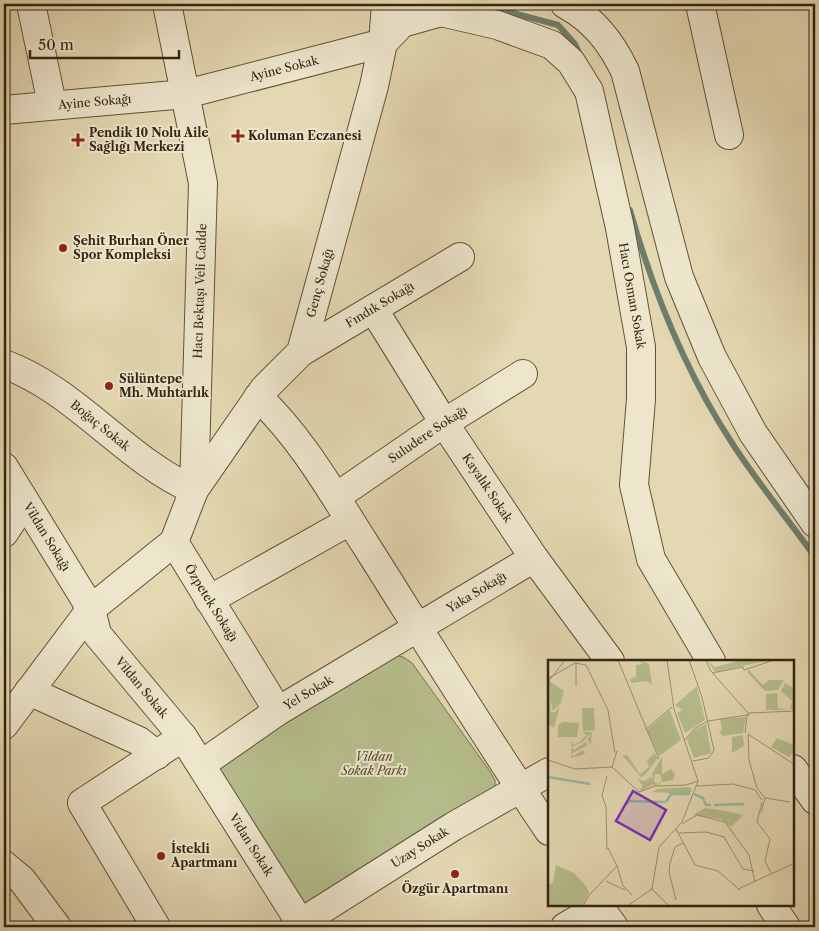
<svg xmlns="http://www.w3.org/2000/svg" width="819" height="931" font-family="'Libre Caslon Text',serif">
<rect width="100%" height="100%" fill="#e4d8b2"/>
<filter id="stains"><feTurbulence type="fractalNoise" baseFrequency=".004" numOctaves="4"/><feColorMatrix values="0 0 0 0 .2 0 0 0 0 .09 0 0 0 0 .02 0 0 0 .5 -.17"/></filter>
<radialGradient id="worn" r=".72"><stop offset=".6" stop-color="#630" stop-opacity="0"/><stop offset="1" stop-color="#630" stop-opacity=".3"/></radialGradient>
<path fill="#b5be8c" stroke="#74724e" d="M392,654L403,657L412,663L489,770L495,780V787L302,906L217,770L242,745Z"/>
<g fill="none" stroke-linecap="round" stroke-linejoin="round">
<path stroke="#6e7e6c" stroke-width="6" d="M480,4L558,25L575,44L580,55
M630,210C653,291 685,371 732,443C757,482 788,519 815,557"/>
<g stroke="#5f5238" stroke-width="30">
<g id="minor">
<path d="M31,4L52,104"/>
<path d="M167,4L203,183L194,490"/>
<path d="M565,4C594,20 611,42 625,71L679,277L712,357L753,433L815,523"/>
<path d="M700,4L729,135"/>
<path id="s1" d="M441,12L497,25L552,45L571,62L589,91L620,228L641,347V399L634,485L651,559L711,661"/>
<path d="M383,43L402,23L441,12L449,4"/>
<path id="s2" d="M4,110L186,94L383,43"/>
<path id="s3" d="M374,310L444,423L534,558L610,661"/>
<path id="s4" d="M301,352L460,257"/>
<path id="s5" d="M4,364C77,391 124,459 194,490"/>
<path d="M258,397C303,439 334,496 367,547C427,642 486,738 549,831"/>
<path id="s6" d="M4,467L91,609L97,634L183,737L303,927"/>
<path id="s7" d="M336,497L444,423L523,374"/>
<path d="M4,533L24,503"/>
<path d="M209,600L350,521"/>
<path d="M29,691L139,741L157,755"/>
<path id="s8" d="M278,711L174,542L194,490L264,389L301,352L374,86L383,43L386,4"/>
<path d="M4,725L91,609L174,542"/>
<path id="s9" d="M202,764L278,711L534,558"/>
<path d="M793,769L815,800"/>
<path d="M4,865L22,880L57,927"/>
<path d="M598,905L614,927"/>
<path d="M771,905L786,927"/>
<path d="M156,927L82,803L183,737"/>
<path id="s10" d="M294,927L454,826L549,772"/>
<path d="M565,927L602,905"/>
</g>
</g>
<use href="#minor" stroke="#ede6cd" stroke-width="28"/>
</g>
<g fill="#8f2418" stroke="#ede6cd" stroke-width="2">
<path d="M235.5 128.5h5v5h5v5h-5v5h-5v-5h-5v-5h5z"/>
<path d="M75.5 132.5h5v5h5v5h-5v5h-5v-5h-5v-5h5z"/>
<circle cx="63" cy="248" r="5"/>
<circle cx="109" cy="386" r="5"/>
<circle cx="161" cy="856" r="5"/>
<circle cx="455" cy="874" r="5"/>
</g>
<g text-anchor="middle" stroke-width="4" stroke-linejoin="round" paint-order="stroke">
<g font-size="12" fill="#332510" stroke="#ede6cd">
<text dy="4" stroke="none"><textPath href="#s2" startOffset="284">Ayine Sokak</textPath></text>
<text dy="4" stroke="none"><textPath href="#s2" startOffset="91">Ayine Sokağı</textPath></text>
<text dy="4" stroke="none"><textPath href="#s8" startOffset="501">Genç Sokağı</textPath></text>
<text transform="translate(200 291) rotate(-88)" y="4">Hacı Bektaşı Veli Cadde</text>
<text dy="4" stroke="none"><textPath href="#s1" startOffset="385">Hacı Osman Sokak</textPath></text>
<text dy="4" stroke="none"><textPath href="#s4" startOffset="92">Fındık Sokağı</textPath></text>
<text dy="4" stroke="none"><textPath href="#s5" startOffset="115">Boğaç Sokak</textPath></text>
<text dy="4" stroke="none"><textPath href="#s7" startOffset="111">Suludere Sokağı</textPath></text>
<text dy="4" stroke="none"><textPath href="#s3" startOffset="211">Kayalık Sokak</textPath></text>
<text dy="4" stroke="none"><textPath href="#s6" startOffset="82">Vildan Sokağı</textPath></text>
<text dy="4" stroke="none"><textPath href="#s9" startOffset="324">Yaka Sokağı</textPath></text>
<text transform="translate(211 603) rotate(58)" y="4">Özpetek Sokağı</text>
<text dy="4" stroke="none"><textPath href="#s6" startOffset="262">Vildan Sokak</textPath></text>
<text dy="4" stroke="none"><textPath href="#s9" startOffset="128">Yel Sokak</textPath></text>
<text dy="4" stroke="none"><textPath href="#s6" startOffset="454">Vidan Sokak</textPath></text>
<text dy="4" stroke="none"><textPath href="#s10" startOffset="149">Uzay Sokak</textPath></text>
</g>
<g font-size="12" font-weight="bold" fill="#332510" stroke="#ede6cd" text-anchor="start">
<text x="89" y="137">Pendik 10 Nolu Aile<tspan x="89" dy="14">Sağlığı Merkezi</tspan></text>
<text x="248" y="140">Koluman Eczanesi</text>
<text x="73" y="245">Şehit Burhan Öner<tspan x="73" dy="14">Spor Kompleksi</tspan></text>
<text x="119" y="383">Sülüntepe<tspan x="119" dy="14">Mh. Muhtarlık</tspan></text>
<text x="171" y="853">İstekli<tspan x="171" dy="14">Apartmanı</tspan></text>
<text x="455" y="893" text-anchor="middle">Özgür Apartmanı</text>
</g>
<g font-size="12" font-style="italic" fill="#544b2f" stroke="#ede6cd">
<text x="374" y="761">Vildan<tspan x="374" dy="14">Sokak Parkı</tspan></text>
</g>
</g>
<g transform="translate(548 660)">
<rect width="246" height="246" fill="#e4d8b2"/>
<path d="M90,0L101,4L104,25L99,21L83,23L82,19L88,17V5L95,4ZM159,0L167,7L193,0H222L167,12ZM200,9L215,25L221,20H236L230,30L217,31L200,13ZM1,21L16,31L13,43L5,51L2,40L3,52H7L12,46L6,68L0,64ZM237,23L246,28V49H242L244,41L233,31ZM149,26L157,60L137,73L129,53L134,50L127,45ZM229,33L230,48L240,50H218V34ZM34,48H46L47,70L35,71ZM122,50L133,80L111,96L99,70ZM198,57L195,73L175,76L171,72L174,69L172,59ZM15,62L31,63L29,77H10V65ZM158,64L163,93L146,98L139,79L146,70ZM35,72H44L43,83L39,86L42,83L39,79L43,76L40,75L36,81L24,87L26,90L39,81L38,86L23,94L26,96L35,90L37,94L23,98L24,82L26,85L33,81L38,75ZM195,75L196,86L184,93V77ZM229,78L246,85V91L241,97L223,87ZM106,93L110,98L97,115L93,117L74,95H79L92,114L101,107L99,101ZM114,97V114L123,109L127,114L125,120L114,122L112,114H107L106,122L111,124L112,121V124L106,126L105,124L94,131L90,128H94V125L89,119L97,121L102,117L99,121L103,117L105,121L104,114ZM142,127L144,131L141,134L105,132L109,129ZM157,148L178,151L195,155L183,167L173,159L145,155ZM8,205L26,213L38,226L41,233L34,246H0V226L5,222Z" fill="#b5be8c"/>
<path fill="none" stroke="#95baaa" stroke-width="2.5" d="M0,117L42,124M146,134L155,138L158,145H163M118,142L123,134H142M78,144L81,141L117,142M166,145L196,144"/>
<path fill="none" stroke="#9d9071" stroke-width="1" d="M70,0L111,99M119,0L126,49L150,121M141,0L154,37L166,90L161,98L145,101M158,0L162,10L201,54L200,56V53M28,2V26M195,7L196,10L226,0M164,13L195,7M1,18L27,3L38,5L60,50L67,93M0,22L17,0M201,53L247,51M97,70L124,47M197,73L199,56M200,74L201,100L209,128L217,138M200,74L247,105M137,80L147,68L160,61L199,55M0,100L27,109L64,107L91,132L107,126L138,125L150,121M64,107L69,91M59,116L54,135L58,147L59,190M149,126L185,124L207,130L214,140M217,138L242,142M214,142L209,162L222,179L217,201L223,213M213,153L217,138M134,162L150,121M134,164L149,155L177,162L201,195L207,222M128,169L147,205L170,211L192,230M131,173L158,172L176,177L195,209L206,211M60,188L69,206M58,221L77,230M103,228L121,246M190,229L247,203M128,240L121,212L122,203L127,187L135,183M35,246L42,234L69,206L75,226L84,235M79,246L104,229L111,187L134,162"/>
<path fill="#7b2cbf" fill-opacity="0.15" stroke="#7b2cbf" stroke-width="2.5" d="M85,131L118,150L102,180L68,161Z"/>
<rect width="246" height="246" fill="none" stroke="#332510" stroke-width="2.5"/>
</g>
<rect width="819" height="931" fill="none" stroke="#e4d8b2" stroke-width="20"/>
<rect x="5" y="5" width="809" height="921" fill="none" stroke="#332510" stroke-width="2.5"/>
<rect x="10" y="10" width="799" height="911" fill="none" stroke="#332510"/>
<path d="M30 50v8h149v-8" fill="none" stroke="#332510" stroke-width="2.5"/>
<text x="38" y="50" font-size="15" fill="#332510" stroke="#ede6cd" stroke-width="4" paint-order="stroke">50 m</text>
<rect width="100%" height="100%" filter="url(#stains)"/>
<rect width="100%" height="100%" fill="url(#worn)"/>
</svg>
